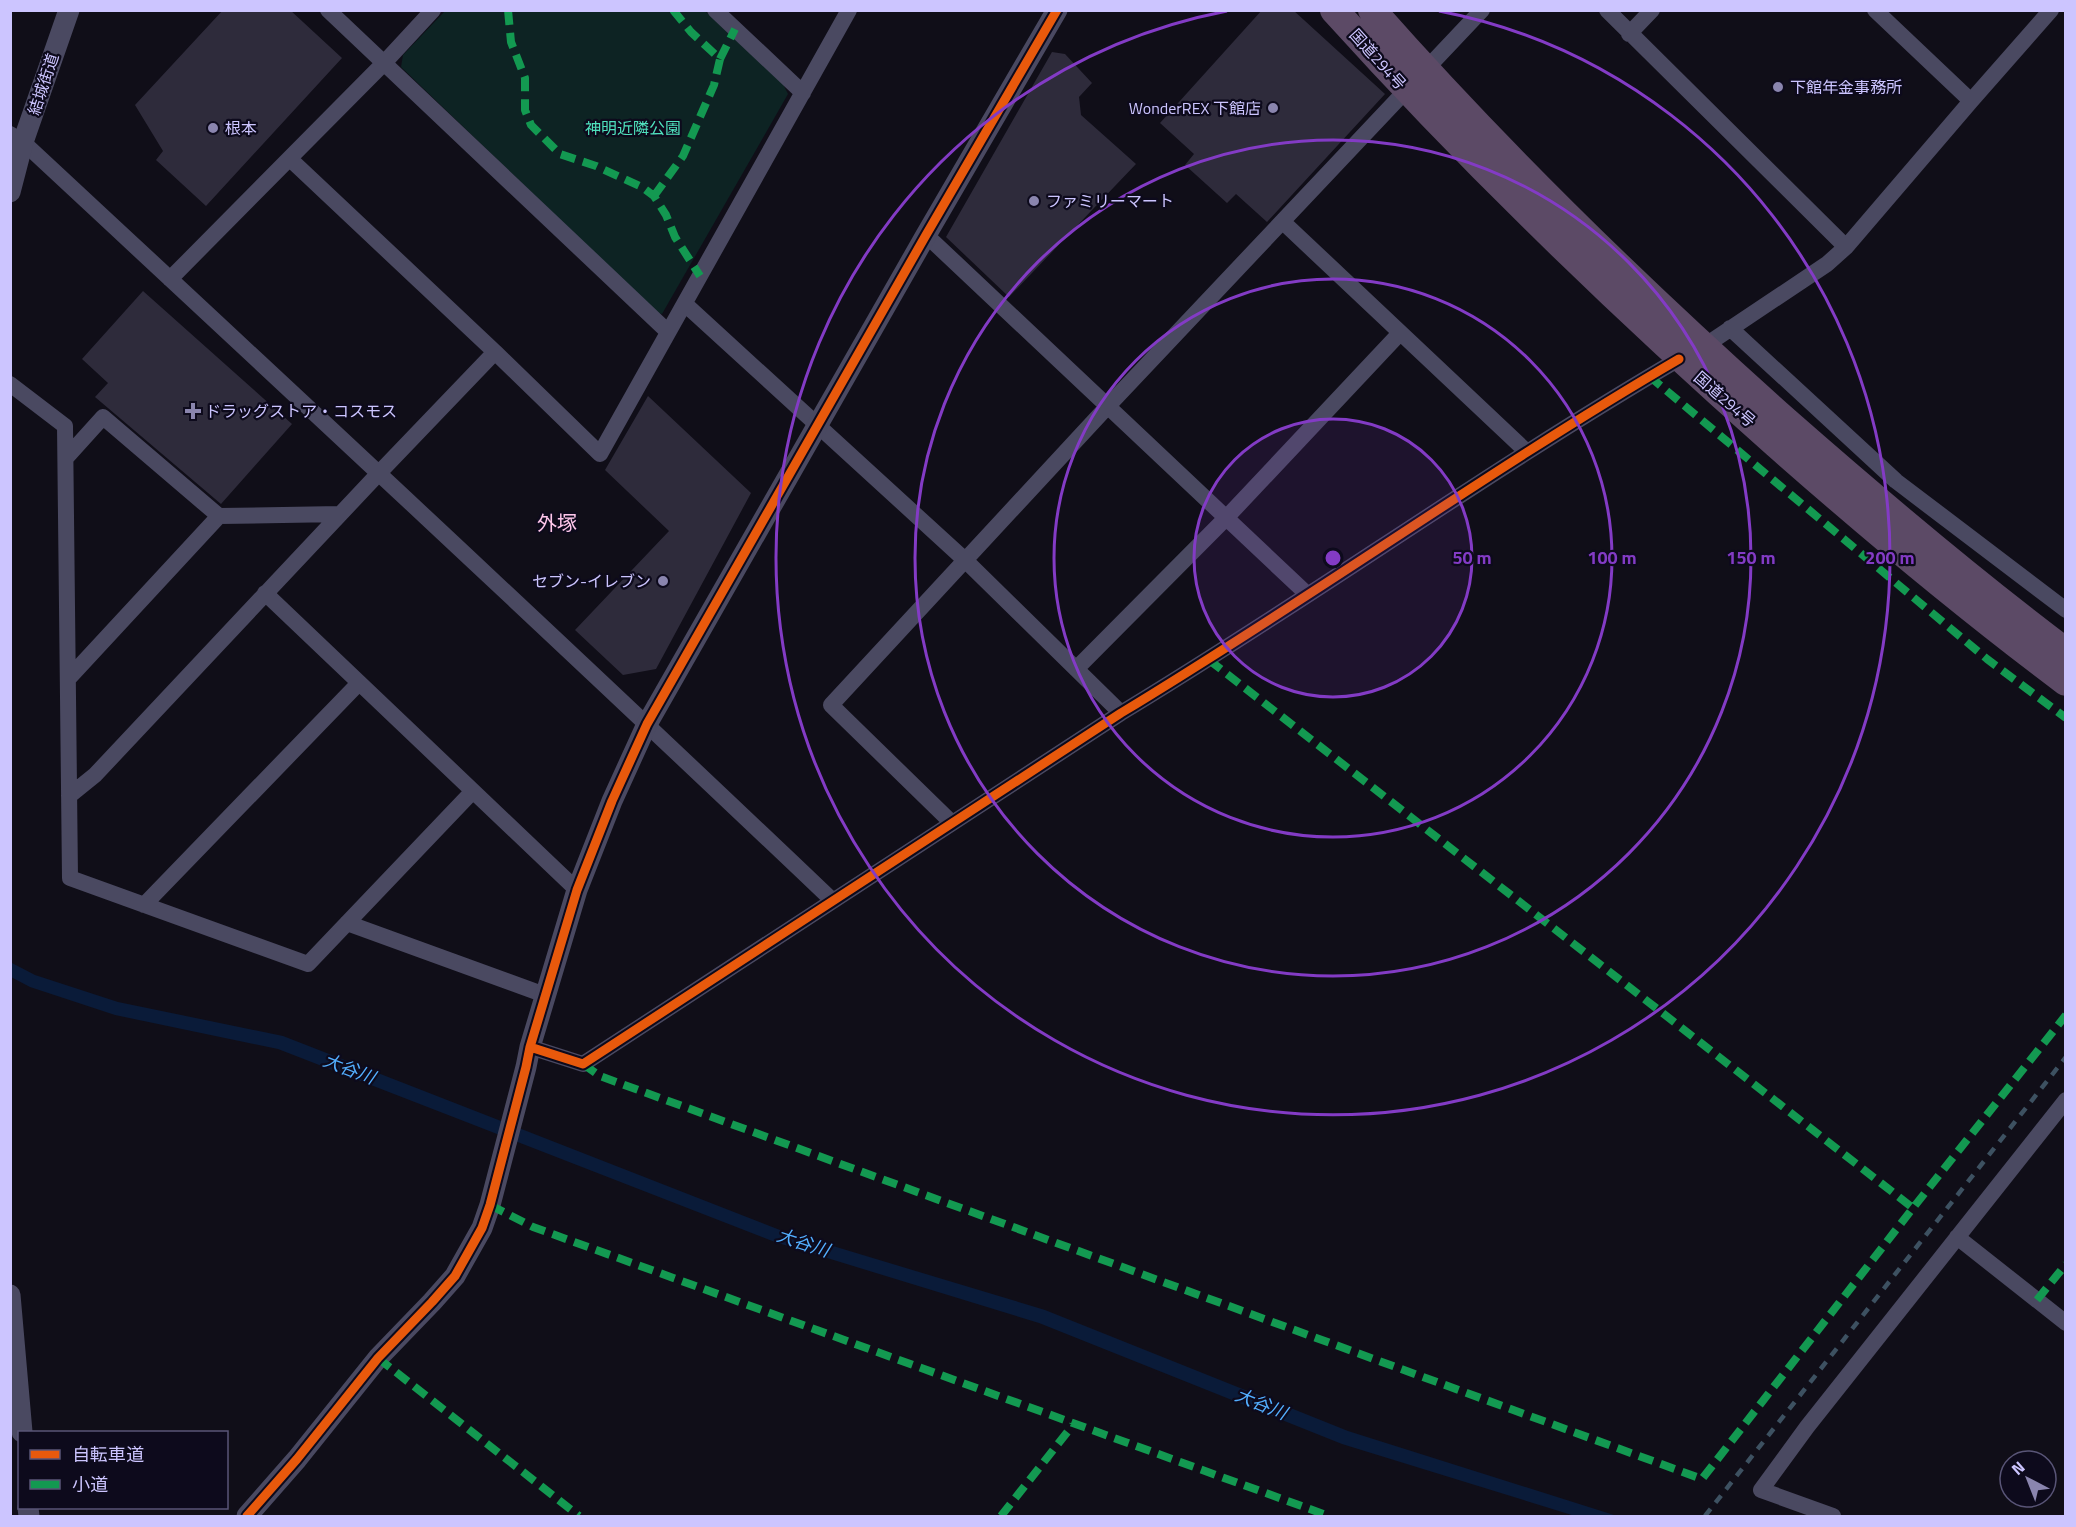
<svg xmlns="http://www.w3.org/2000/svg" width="2076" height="1527" font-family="'Titillium Web','Noto Sans JP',sans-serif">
<rect width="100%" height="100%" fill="#100e18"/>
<path fill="#0d2323" d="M445,11H705L783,84L788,94L662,314L656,312L401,67L403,55Z"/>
<path fill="#0a1b39" d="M10,962L35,975L118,1002L283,1036L780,1230L1045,1310L1348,1431L1614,1515L1628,1516H1575L1342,1444L1039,1323L775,1242L278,1049L115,1015L30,987L11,977Z"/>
<path fill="#2e2b3b" d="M223,10H290L342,58L206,206L156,160L163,151L135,105Z
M1262,10H1293L1385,94L1267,222L1236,194L1227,203L1185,165L1194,154L1160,123Z
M1052,52L1065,54L1092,83L1079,97L1081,115L1136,164L1009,297L946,237Z
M143,291L292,424L221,504L95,397L108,383L82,359Z
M648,396L751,493L656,669L623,675L575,630L669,531L605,470Z"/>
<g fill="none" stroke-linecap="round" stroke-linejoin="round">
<path stroke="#4a4961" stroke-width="16" d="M328,10L668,332
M715,10L803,93
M1607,10L1846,247
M1875,10L1971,101
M1629,34L1652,10
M10,134L23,142C294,394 565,646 833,901
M290,159L495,352
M1283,222L1527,452
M926,235L1307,594
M170,279L384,63L433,10
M685,304L965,560L1121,713
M1730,328L1896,481L2066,610
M1703,347L1827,264L1846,247L1971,101L2051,10
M10,384L65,426L70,878L308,964L473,791
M66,458L103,417L219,516L340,514
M265,593L577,890
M1076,669L1226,518L1400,333
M68,679L219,516
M69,796L95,775L379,473L495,352L600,454L849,10
M952,823L831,705L1107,407L1482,10
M144,905L359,683
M347,923L545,995
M530,1047L583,1064L1121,713C1310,599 1489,470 1679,359
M1957,1237L2066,1323
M1833,1516L1761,1490L1807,1427L2066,1100"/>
<path stroke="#4a4961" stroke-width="21" d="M10,192L23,142L69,10
M10,1295L22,1432
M28,1508L29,1516
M247,1516L297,1459L378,1358L432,1302L455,1276L482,1228L490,1205L526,1067L530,1047L577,890L612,801L647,724L926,235L1057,10"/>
<path stroke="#5c4a66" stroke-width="28" d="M1334,10C1473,164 1621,307 1776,444C1870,527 1966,607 2066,682
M1372,10C1501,156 1641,292 1787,422C1877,501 1969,579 2066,652"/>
<path stroke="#3d5161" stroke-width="4.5" stroke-dasharray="9 8" stroke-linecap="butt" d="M1705,1516L2066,1057"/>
<path stroke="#139951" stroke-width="8" stroke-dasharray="15 8" stroke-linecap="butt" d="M508,10L511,42L525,78V110L531,125L560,154L596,166L642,187L654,196L666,215L675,237L700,276
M720,59L735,29
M654,196L683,156L714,85L720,59L691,32L673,10
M1649,376L1987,659L2066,718
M1209,660L1913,1208
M583,1064L600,1076L1702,1479L1913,1208L2066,1015
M490,1205L533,1227L1329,1516
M2037,1300L2066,1264
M378,1358L579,1516
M1001,1516L1073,1425"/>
<g stroke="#0d0a1c" stroke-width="13">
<path id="cycleway" d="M530,1047L583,1064L1121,713C1310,599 1489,470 1679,359
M247,1516L297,1459L378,1358L432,1302L455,1276L482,1228L490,1205L526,1067L530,1047L577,890L612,801L647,724L926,235L1057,10"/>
</g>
<use href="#cycleway" stroke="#e8590c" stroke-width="9"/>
</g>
<circle cx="1333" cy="558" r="139" fill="#833bc5" fill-opacity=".12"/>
<g fill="none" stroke="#833bc5" stroke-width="3">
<circle cx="1333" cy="558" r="139"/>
<circle cx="1333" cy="558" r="279"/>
<circle cx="1333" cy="558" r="418"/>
<path d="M1439 11A557 557 0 1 1 1227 11"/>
</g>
<g fill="#8a85ae" stroke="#0d0a1c" stroke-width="2">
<circle cx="1778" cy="87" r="6"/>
<circle cx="1273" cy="108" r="6"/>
<circle cx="213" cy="128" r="6"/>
<circle cx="1034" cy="201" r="6"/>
<path d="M190 402h6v6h6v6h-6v6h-6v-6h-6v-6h6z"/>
<circle cx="663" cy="581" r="6"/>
</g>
<g text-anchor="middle" stroke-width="4.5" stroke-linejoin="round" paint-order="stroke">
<g font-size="16" fill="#ccc5ff" stroke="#0d0a1c">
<text transform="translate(1378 59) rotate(48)" y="6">国道294号</text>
<text transform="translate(43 84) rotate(-72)" y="6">結城街道</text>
<text transform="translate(1725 399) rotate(41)" y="6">国道294号</text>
</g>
<g font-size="16" fill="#ccc5ff" stroke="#0d0a1c" text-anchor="start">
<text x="1790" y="93">下館年金事務所</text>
<text x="1261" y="114" text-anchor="end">WonderREX 下館店</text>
<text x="225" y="134">根本</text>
<text x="1046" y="207">ファミリーマート</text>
<text x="205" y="417">ドラッグストア・コスモス</text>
<text x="651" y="587" text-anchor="end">セブン-イレブン</text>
</g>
<g font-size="16" fill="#4fe1bd" stroke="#0d0a1c">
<text x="633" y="134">神明近隣公園</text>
</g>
<g font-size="18" font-style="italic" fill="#53afff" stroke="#0d0a1c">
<text transform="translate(349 1069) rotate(21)" y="6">大谷川</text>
<text transform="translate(803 1243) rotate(18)" y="6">大谷川</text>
<text transform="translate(1261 1404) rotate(22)" y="6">大谷川</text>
</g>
<g font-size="20" fill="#ffc7eb" stroke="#0d0a1c">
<text x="557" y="530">外塚</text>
</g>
</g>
<circle cx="1333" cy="558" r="9" fill="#833bc5" stroke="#0d0a1c" stroke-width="3"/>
<g font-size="18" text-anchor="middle" font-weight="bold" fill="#833bc5" stroke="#0d0a1c" stroke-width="4.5" stroke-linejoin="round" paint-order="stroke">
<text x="1472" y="564">50 m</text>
<text x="1612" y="564">100 m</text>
<text x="1751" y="564">150 m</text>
<text x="1890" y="564">200 m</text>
</g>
<rect width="2076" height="1527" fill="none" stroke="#ccc5ff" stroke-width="24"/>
<rect x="18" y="1431" width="210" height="78" fill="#0d0a1c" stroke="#595577" stroke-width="1.5"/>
<rect x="30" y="1450" width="30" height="9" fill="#e8590c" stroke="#595577" stroke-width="1.5"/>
<text x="72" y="1461" font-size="18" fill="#ccc5ff">自転車道</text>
<rect x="30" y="1480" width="30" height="9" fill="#139951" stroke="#595577" stroke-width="1.5"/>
<text x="72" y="1491" font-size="18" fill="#ccc5ff">小道</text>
<g transform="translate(2028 1479) rotate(318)"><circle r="28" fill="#0d0a1c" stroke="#595577" stroke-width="1.5"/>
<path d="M0-4.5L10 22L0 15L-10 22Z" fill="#8a85ae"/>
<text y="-9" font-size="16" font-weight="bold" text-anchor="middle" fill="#ccc5ff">N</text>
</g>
</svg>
